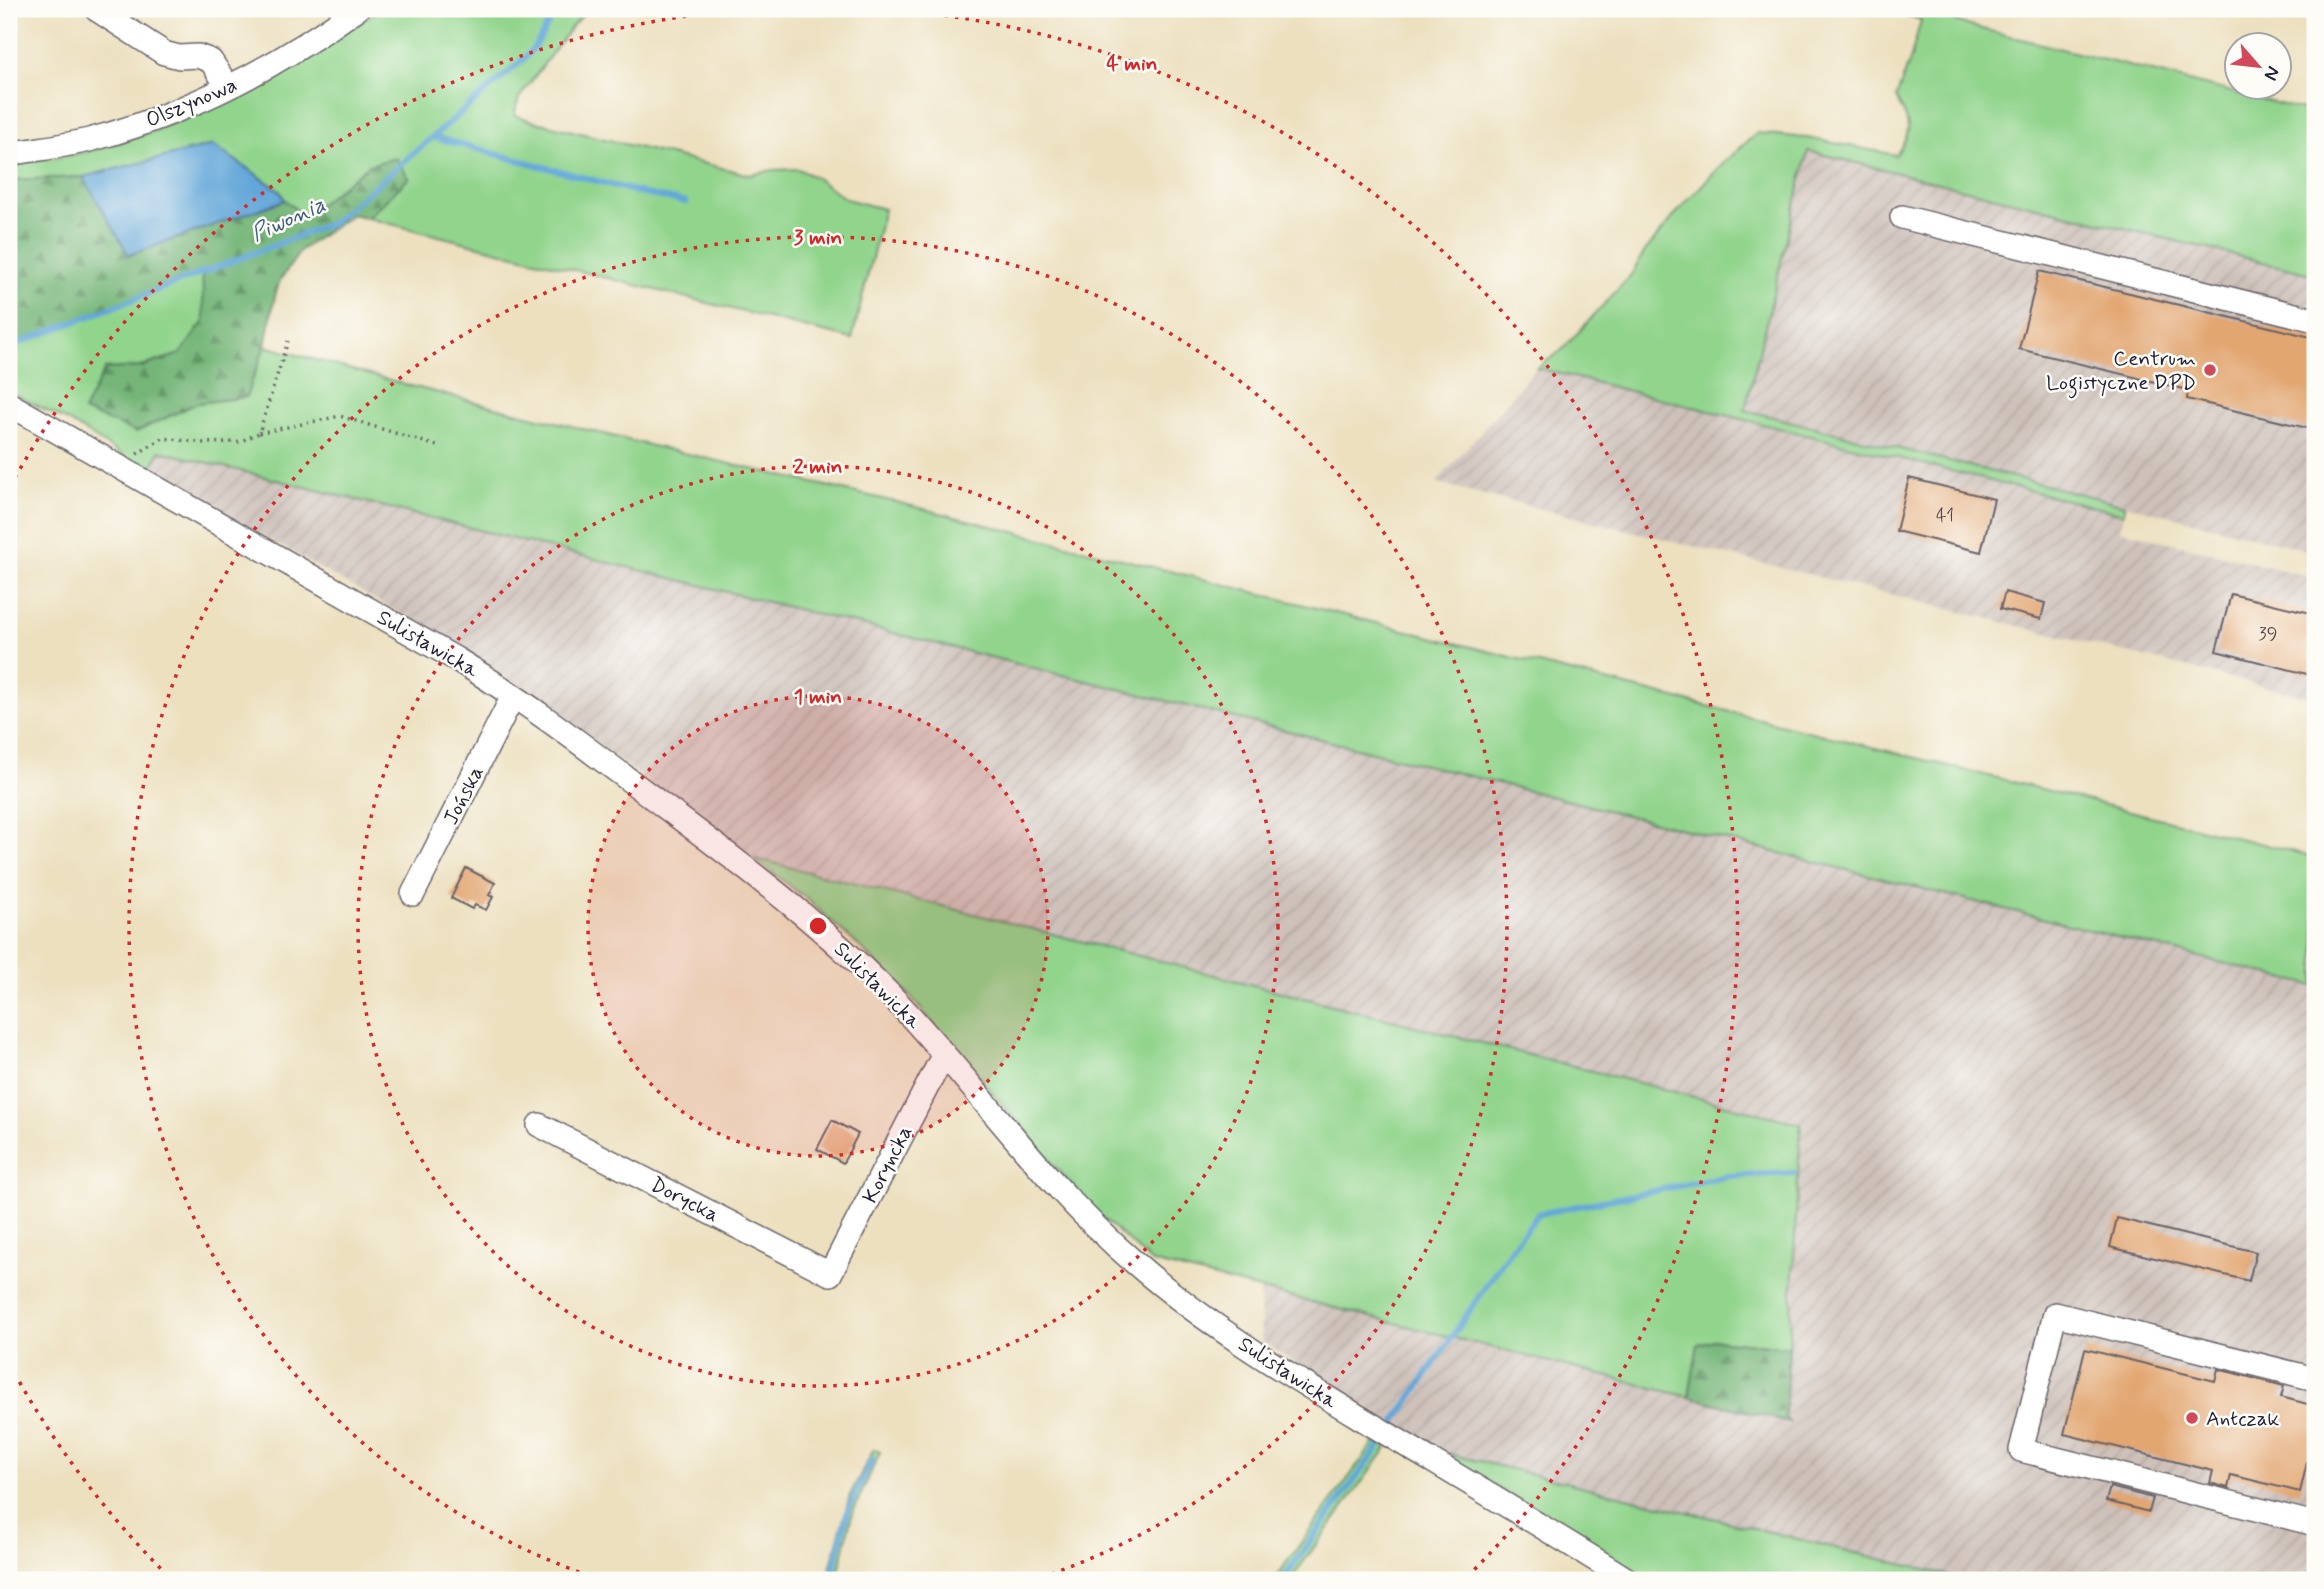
<svg xmlns="http://www.w3.org/2000/svg" width="2324" height="1589" font-family="Mynerve,sans-serif">
<defs>
<pattern id="industrial-furrows" width="10" height="10" patternUnits="userSpaceOnUse" patternTransform="scale(1.75)"><rect width="10" height="10" fill="#cec1ba"/><path d="M-1 1l2-2M0 10L10 0M9 11l2-2" fill="none" stroke="#b1a6a1"/></pattern>
<pattern id="forest-firs" width="22" height="20" patternUnits="userSpaceOnUse" patternTransform="scale(1.75)"><rect width="22" height="20" fill="#74b678"/><path d="M5 1l3.5 6h-7zM16 11l3.5 6h-7z" fill="#5f9464"/></pattern>
</defs>
<rect width="100%" height="100%" fill="#fdfcf7"/>
<filter id="ink" filterUnits="userSpaceOnUse"><feTurbulence type="fractalNoise" baseFrequency=".0143" numOctaves="2"/><feDisplacementMap in="SourceGraphic" scale="14" xChannelSelector="R" yChannelSelector="G"/><feConvolveMatrix kernelMatrix="1 2 1 2 8 2 1 2 1" color-interpolation-filters="sRGB"/></filter>
<filter id="wash" filterUnits="userSpaceOnUse"><feTurbulence type="fractalNoise" baseFrequency=".00686" numOctaves="4" result="noise"/><feDisplacementMap in="SourceGraphic" scale="28" xChannelSelector="R" yChannelSelector="G"/><feGaussianBlur stdDeviation="1.57" result="paint"/><feColorMatrix in="noise" values="0 0 0 0 0 0 0 0 0 0 0 0 0 0 0 0 0 1.4 0 .05"/><feComposite in="paint" operator="in"/></filter>
<g filter="url(#wash)">
<rect width="100%" height="100%" fill="#ece0bf"/>
<path fill="url(#industrial-furrows)" d="M1808,150L2315,275V552L1745,410Z
M1537,368L2123,514L2120,530L2315,578V699L1436,483Z
M159,451L2315,986V1580H1967L1437,1451L1261,1341L1260,1290L1788,1422L1785,1417L1801,1124L753,858L477,657L149,472Z"/>
<path fill="#91d48c" stroke="#5a7b64" stroke-width="2" d="M381,9H589L573,25L519,98L514,115L536,122L750,175L773,170L798,169L815,177L846,199L884,209L852,339L367,218L409,178L369,165L304,217L285,200L279,190L213,145L83,177L9,180V162C30,160 52,159 73,155C186,131 284,69 381,9Z
M1888,9H1938L1954,20L1970,26L2315,113V275L1808,151L1745,410L2125,505L2123,514L1537,368L1562,350L1631,275L1645,251L1687,201L1719,167L1757,133L1807,138L1896,155C1914,129 1910,125 1896,98L1911,57L1921,20Z
M203,272L204,321L180,354L140,367L105,369L136,432L197,403L246,397L265,346L407,385L648,445L900,503L1602,680L2315,857V986L160,451L149,472L68,421L9,392V347Z
M753,858L1801,1124L1789,1347L1714,1340L1698,1344L1689,1397L1152,1262L1089,1206L909,995L861,948L807,899Z
M1377,1439L1387,1448L1290,1580H1274Z
M874,1449L880,1452L852,1514L837,1580H827L850,1495Z
M1437,1451L1967,1580H1643L1627,1567Z"/>
<path fill="url(#forest-firs)" stroke="#4b6c5a" stroke-width="2" d="M396,158L409,178L367,218L352,214L302,249L280,280L275,296L265,346L246,397L197,403L136,432L83,411L105,369L141,367L180,354L204,321L202,272L9,347V180L83,177L130,255L285,200L304,217L369,165Z
M1714,1340L1789,1347L1785,1417L1789,1422L1689,1397L1698,1344Z"/>
<path fill="#64a7d9" stroke="#43648a" stroke-width="2" d="M213,145L279,190L285,200L129,255L83,177Z"/>
<g fill="none" stroke-linecap="round" stroke-linejoin="round">
<path stroke="#64a7d9" stroke-width="6" d="M433,137L645,194L686,202
M9,347L332,223L525,58L536,45L557,9
M1394,1423L1509,1252L1538,1214L1729,1176L1794,1173
M831,1580L848,1510L872,1459
M1282,1580L1380,1445"/>
</g>
<g id="blocks">
<path fill="#e2a671" d="M2039,271L2315,338V430L2187,399L2188,390L2019,349Z
M1909,478L1994,499L1981,552L1896,531Z
M2005,592L2045,603L2041,619L2000,609Z
M2231,594L2315,614V676L2216,651Z
M466,868L495,883L489,895L493,897L486,910L475,905L472,909L451,898Z
M832,1120L858,1134L843,1163L817,1149Z
M2117,1218L2256,1252L2249,1281L2110,1247Z
M2085,1349L2215,1381L2218,1369L2284,1386L2281,1397L2315,1406V1429L2300,1492L2231,1475L2228,1488L2210,1483L2213,1471L2064,1434Z
M2110,1487L2153,1498L2149,1512L2106,1501Z"/>
</g>
</g>
<g filter="url(#ink)">
<use href="#blocks" fill-opacity="0" stroke="#696469" stroke-width="2"/>
<g fill="none" stroke-linecap="round" stroke-linejoin="round">
<g stroke="#696469" stroke-width="26">
<path id="minor" d="M96,9L164,53L179,57L198,56L211,61L228,87
M9,154C37,149 66,146 93,139C188,113 278,66 357,9
M1902,217L2315,320
M9,404L456,659C529,703 597,756 665,807C748,869 830,931 901,1006C980,1090 1046,1187 1134,1262C1204,1323 1284,1372 1364,1420C1452,1473 1541,1525 1628,1580
M413,894L513,696
M539,1125L830,1274L944,1054
M2315,1379L2055,1314L2021,1450L2315,1524"/>
</g>
<path stroke="#696469" stroke-width="3.5" stroke-dasharray="2 5" stroke-linecap="butt" d="M259,433L340,416L437,446
M137,454L163,438L205,443L239,442L259,433L288,341"/>
<use href="#minor" stroke="#fff" stroke-width="23"/>
</g>
</g>
<circle cx="818" cy="926" r="230" fill="#d62828" fill-opacity=".12"/>
<g fill="none" stroke="#d62828" stroke-width="3.5" stroke-dasharray="3.5 7">
<circle cx="818" cy="926" r="230"/>
<circle cx="818" cy="926" r="460"/>
<path d="M599 1579A689 689 0 1 1 1037 1579"/>
<path d="M168 1576A919 919 0 0 1 10 1365M10 487A919 919 0 0 1 754 9M882 9A919 919 0 0 1 1468 1576"/>
</g>
<g fill="#d1495b" stroke="#fdfcf7" stroke-width="2.5">
<circle cx="2210" cy="370" r="7"/>
<circle cx="2192" cy="1418" r="7"/>
</g>
<g text-anchor="middle" stroke-width="5" stroke-linejoin="round" paint-order="stroke">
<g font-size="18" fill="#524348">
<text x="1945" y="521">41</text>
<text x="2268" y="639">39</text>
</g>
<g font-size="21" fill="#22223b" stroke="#fdfcf7">
<text transform="translate(191 102) rotate(-23)" y="7">Olszynowa</text>
<text transform="translate(428 643) rotate(30)" y="7">Sulisławicka</text>
<text transform="translate(463 795) rotate(-63)" y="7">Jońska</text>
<text transform="translate(878 985) rotate(45)" y="7">Sulisławicka</text>
<text transform="translate(887 1164) rotate(-63)" y="7">Koryncka</text>
<text transform="translate(685 1199) rotate(27)" y="7">Dorycka</text>
<text transform="translate(1288 1372) rotate(33)" y="7">Sulisławicka</text>
</g>
<g font-size="21" fill="#22223b" stroke="#fdfcf7" text-anchor="end">
<text x="2196" y="365">Centrum<tspan x="2196" dy="24">Logistyczne DPD</tspan></text>
<text x="2206" y="1425" text-anchor="start">Antczak</text>
</g>
<g font-size="23" font-style="italic" fill="#405e82" stroke="#fdfcf7">
<text transform="translate(288 218) rotate(-24)" y="8">Piwonia</text>
</g>
</g>
<circle cx="818" cy="926" r="10" fill="#d62828" stroke="#fdfcf7" stroke-width="3.5"/>
<g font-size="21" text-anchor="middle" font-weight="bold" fill="#d62828" stroke="#fdfcf7" stroke-width="5" stroke-linejoin="round" paint-order="stroke">
<text x="1132" y="70">4 min</text>
<text x="818" y="244">3 min</text>
<text x="818" y="473">2 min</text>
<text x="818" y="703">1 min</text>
</g>
<rect width="2324" height="1589" fill="none" stroke="#fdfcf7" stroke-width="35"/>
<g transform="translate(2258 66) rotate(118)"><circle r="33" fill="#fdfcf7" stroke="#a5a5ac" stroke-width="2"/>
<path d="M0-5L12 26L0 18L-12 26Z" fill="#d1495b"/>
<text y="-10" font-size="19" font-weight="bold" text-anchor="middle" fill="#22223b">N</text>
</g>
</svg>
